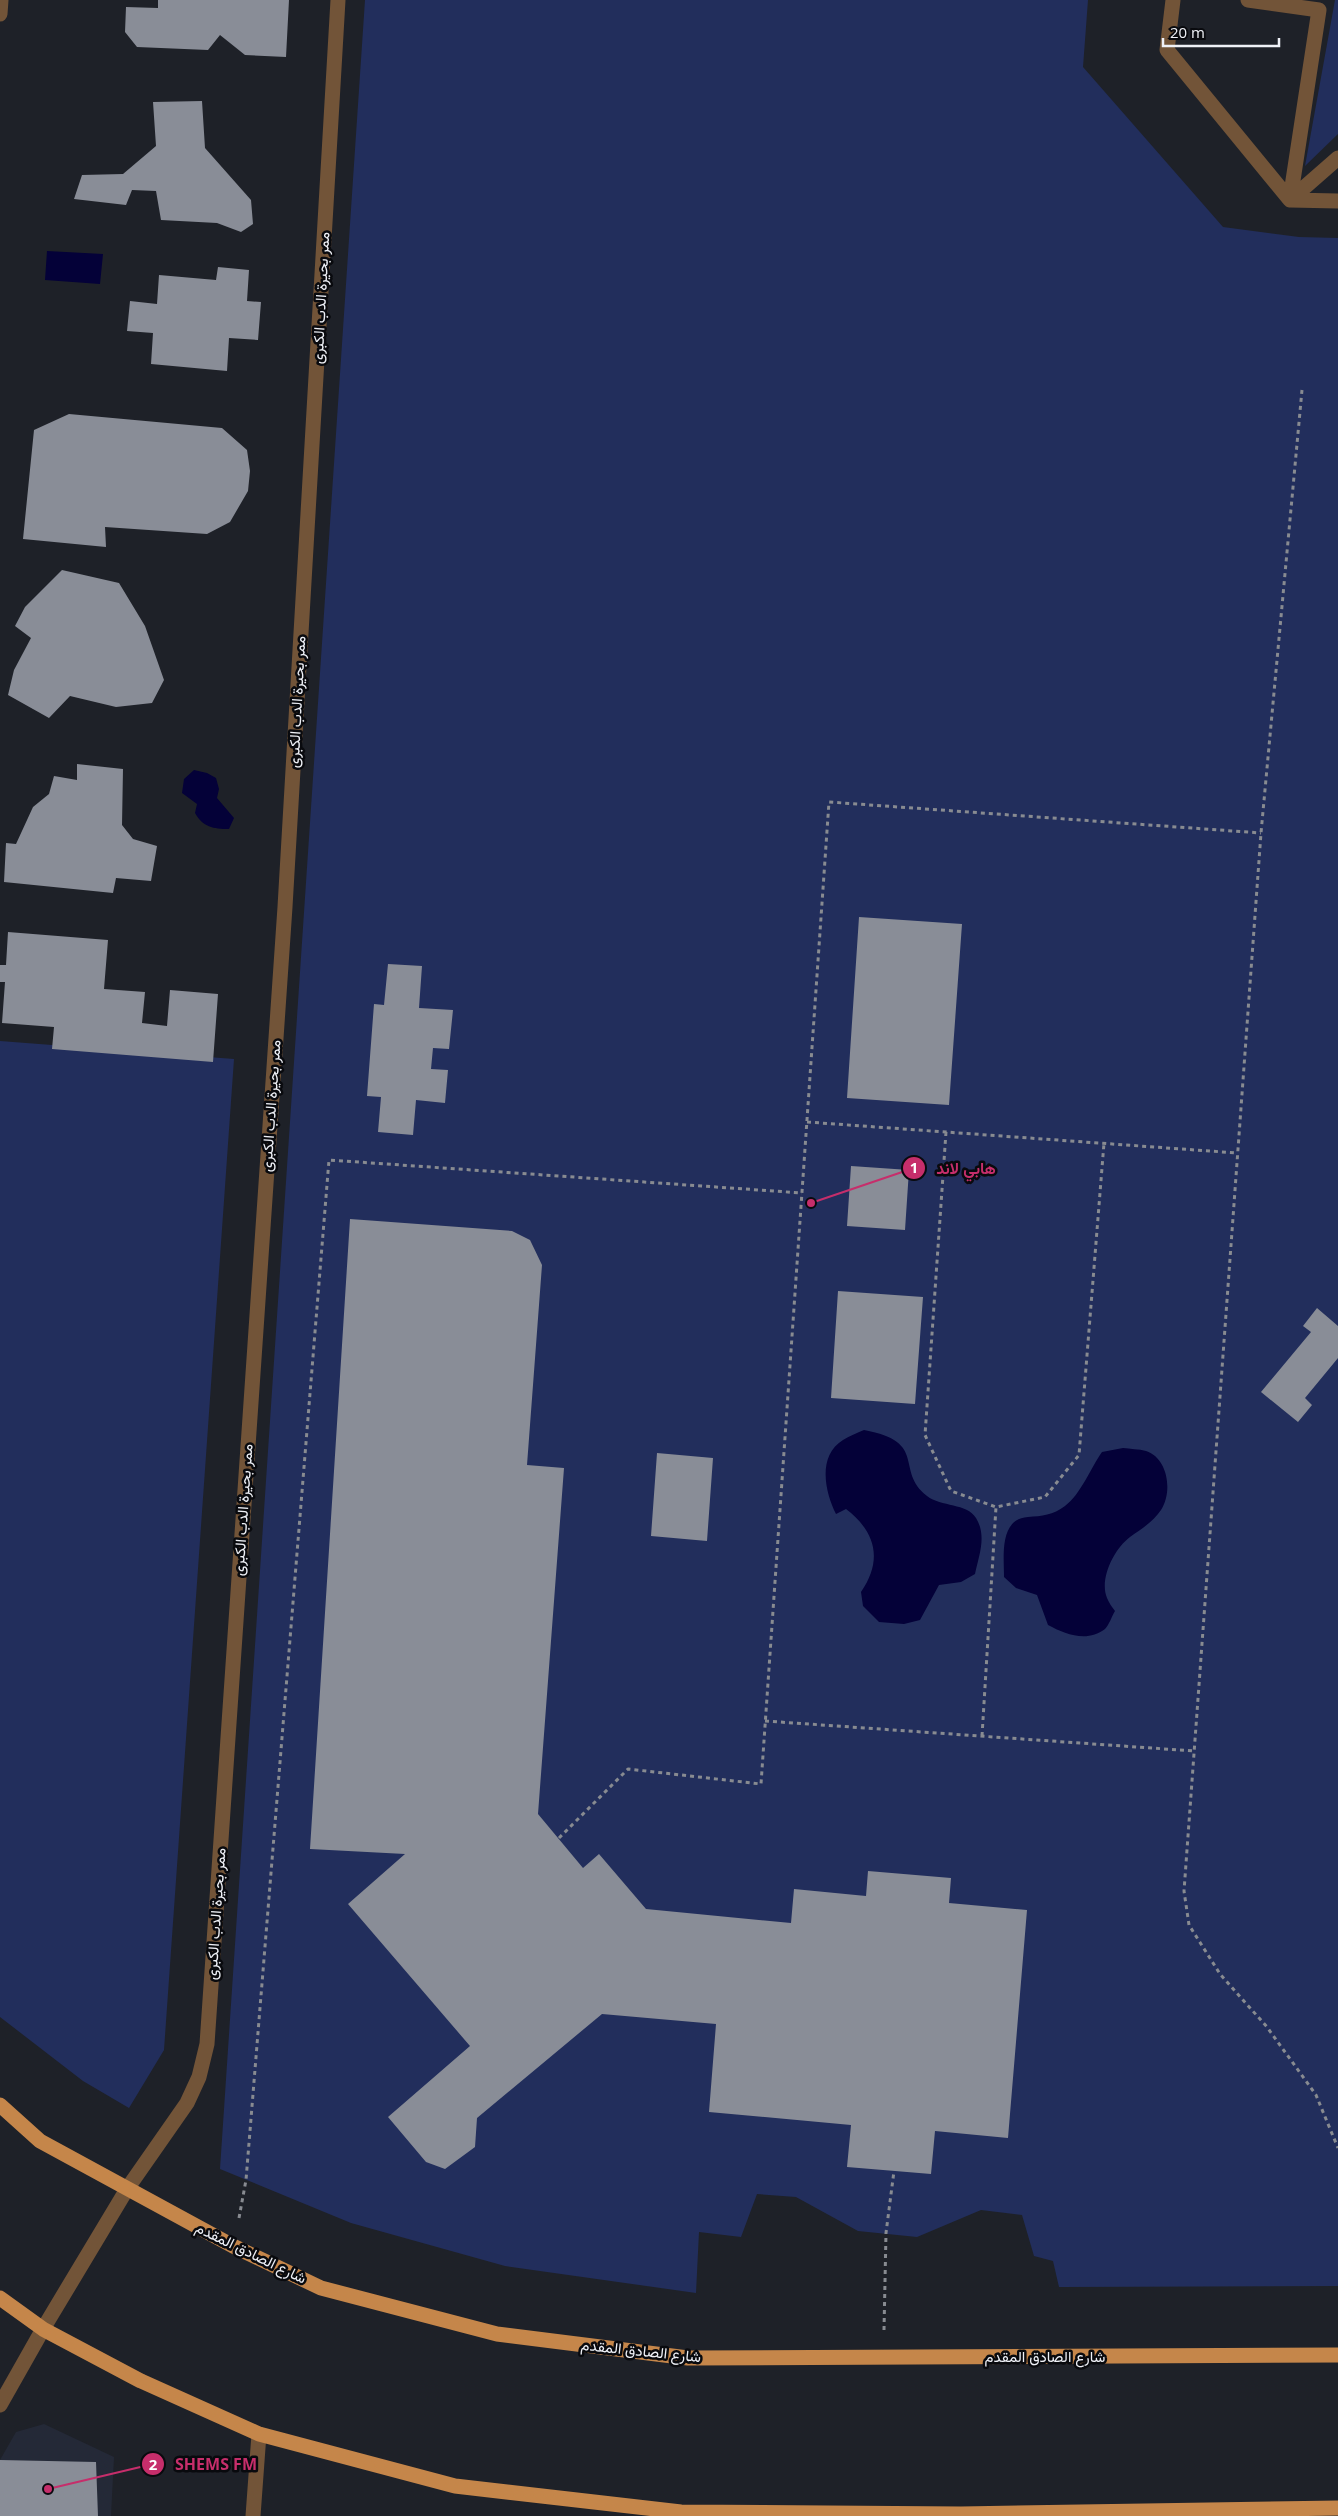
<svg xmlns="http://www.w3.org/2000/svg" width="1338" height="2516" font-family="'Open Sans',Vazirmatn,sans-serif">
<rect width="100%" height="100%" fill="#1e2128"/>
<path fill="#242937" d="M44,2424L114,2457L111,2516H0V2460L16,2432Z"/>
<path fill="#222e5c" d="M365,0H1088L1083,67L1223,227L1299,237L1338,238V2286L1059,2287L1053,2261L1034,2256L1022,2215L981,2210L917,2237L858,2231L796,2197L757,2194L741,2237L699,2232L696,2293L505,2266L351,2223L220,2169Z
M1335,0H1338V134L1305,166Z
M0,1041L234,1059L164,2050L129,2108L83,2081L0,2017Z"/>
<path fill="#040138" d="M47,251L103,254L100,284L45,280Z
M194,770L207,773L216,778L219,789L217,798L234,818L229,829C213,829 203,827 195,813L197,804L182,793L184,779Z
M864,1430C929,1442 894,1470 927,1496C941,1507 967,1503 976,1518C987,1536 979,1555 975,1574L961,1582L939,1585L920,1620L904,1624L879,1622L863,1606L861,1592C883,1560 876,1532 846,1509L836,1514C825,1492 817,1456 843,1440C849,1436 857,1433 864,1430Z
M1123,1448C1130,1449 1139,1449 1146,1451C1168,1458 1173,1492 1161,1510C1153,1522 1141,1529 1130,1537C1114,1549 1099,1579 1107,1598C1109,1603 1112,1607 1115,1611C1112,1616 1109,1625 1105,1629C1087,1643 1065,1634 1048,1625L1037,1595L1016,1588L1004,1577C1004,1556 999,1519 1028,1517C1042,1516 1053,1515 1065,1506C1081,1494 1090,1469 1102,1452Z"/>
<path fill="#898d97" d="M158,0H289L286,57L245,55L220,35L208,50L137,47L125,32L126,7L158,8Z
M202,101L205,148L251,200L253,224L241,232L217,223L161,220L156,191L132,190L126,205L74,199L82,175L123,174L156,146L153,102Z
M218,267L249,270L247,301L261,302L258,340L229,338L227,371L151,364L153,333L127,331L130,301L157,304L159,275L216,280Z
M69,414L222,428L247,450L250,471L248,491L230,522L207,534L105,527L106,547L23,539L34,430Z
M62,570L119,583L145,626L164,680L152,703L116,707L70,696L49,718L8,695L14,670L31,638L15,626L25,607Z
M77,764L123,769L122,825L133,839L157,846L151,881L116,878L113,893L4,882L6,843L16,844L33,807L49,794L54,776L77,780Z
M859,917L962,924L949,1105L847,1098Z
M8,932L108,940L104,989L145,992L142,1023L167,1026L170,990L218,994L213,1062L52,1049L54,1027L2,1023L5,982H0V965H6Z
M388,964L422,966L419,1008L453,1010L449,1049L433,1048L431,1069L448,1070L445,1103L416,1100L413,1135L378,1132L381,1097L367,1096L374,1004L384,1005Z
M851,1166L909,1170L905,1230L847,1226Z
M350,1219L512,1231L530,1240L542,1265L527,1465L564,1468L538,1814L583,1868L599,1854L646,1909L791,1923L794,1889L866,1896L868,1871L951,1878L949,1903L1027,1910L1008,2138L935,2131L931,2174L847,2167L851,2125L709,2112L716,2024L602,2014L477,2118L475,2147L445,2169L426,2162L388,2117L470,2046L348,1904L405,1854L310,1849Z
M838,1291L923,1297L915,1404L831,1398Z
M1317,1308L1338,1326V1358L1305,1398L1312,1405L1298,1422L1261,1392L1311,1332L1303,1326Z
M657,1453L713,1458L707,1541L651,1536Z
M0,2460L96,2462L98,2516H0Z"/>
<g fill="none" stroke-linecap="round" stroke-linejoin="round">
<path stroke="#888b91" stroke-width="3" stroke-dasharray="4 4" stroke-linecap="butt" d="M1302,390L1261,833L1184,1891L1189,1925L1220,1974L1267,2027L1316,2095L1338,2148
M807,1122L1237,1153
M946,1132L925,1435L951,1491L996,1507L1045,1497L1079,1455L1104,1143
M765,1721L1194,1751
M982,1736L996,1507
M559,1838L628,1769L761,1784L829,802L1261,833
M239,2218L246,2180L329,1160L802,1193
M884,2330L886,2233L894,2171"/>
<path stroke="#725438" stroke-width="15" d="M1173,0L1167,50L1290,200L1338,201
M1248,0L1319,10L1290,200L1338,158
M0,14L1,0
M0,2405L43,2329L127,2189L187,2103L199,2077L207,2044L285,907L338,0
M253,2516L259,2434"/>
<path stroke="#c5864a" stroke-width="15" d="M0,2105L40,2141L233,2246L321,2288L497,2334L688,2358L1338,2355
M0,2298L43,2329L141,2381L259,2434L455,2486L681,2512L961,2514L1338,2508"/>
</g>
<g text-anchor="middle" stroke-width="5" stroke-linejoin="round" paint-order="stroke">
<g font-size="15" fill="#eff1f7" stroke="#090a0e">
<text transform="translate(321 298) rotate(-87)" y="5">ممر بحيرة الدب الكبرى</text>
<text transform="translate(297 702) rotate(-87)" y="5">ممر بحيرة الدب الكبرى</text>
<text transform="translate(271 1106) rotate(-86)" y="5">ممر بحيرة الدب الكبرى</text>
<text transform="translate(243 1510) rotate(-86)" y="5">ممر بحيرة الدب الكبرى</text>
<text transform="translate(216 1914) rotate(-86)" y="5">ممر بحيرة الدب الكبرى</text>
<text transform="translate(251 2253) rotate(26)" y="5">شارع الصادق المقدم</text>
<text transform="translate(641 2351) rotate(6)" y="5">شارع الصادق المقدم</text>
<text x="1045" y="2362">شارع الصادق المقدم</text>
</g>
</g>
<path fill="none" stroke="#c62e6b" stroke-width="2" d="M811 1203L914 1168M48 2489L153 2464"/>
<g fill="#c62e6b" stroke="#090a0e" stroke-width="2">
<circle cx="811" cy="1203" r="5"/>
<circle cx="48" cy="2489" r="5"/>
<circle cx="914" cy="1168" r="12"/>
<circle cx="153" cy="2464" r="12"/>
</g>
<g font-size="15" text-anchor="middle" font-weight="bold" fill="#fff">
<text x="914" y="1173">1</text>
<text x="153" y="2470">2</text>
</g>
<g font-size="16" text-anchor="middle" font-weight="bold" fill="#c62e6b" stroke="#090a0e" stroke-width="5" stroke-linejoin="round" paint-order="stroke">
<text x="966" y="1174">هابي لاند</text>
<text x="216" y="2470">SHEMS FM</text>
</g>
<path d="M1163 38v8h116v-8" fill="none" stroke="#eff1f7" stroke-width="2.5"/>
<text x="1170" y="38" font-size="15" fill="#eff1f7" stroke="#090a0e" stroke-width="4" paint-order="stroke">20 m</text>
</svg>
